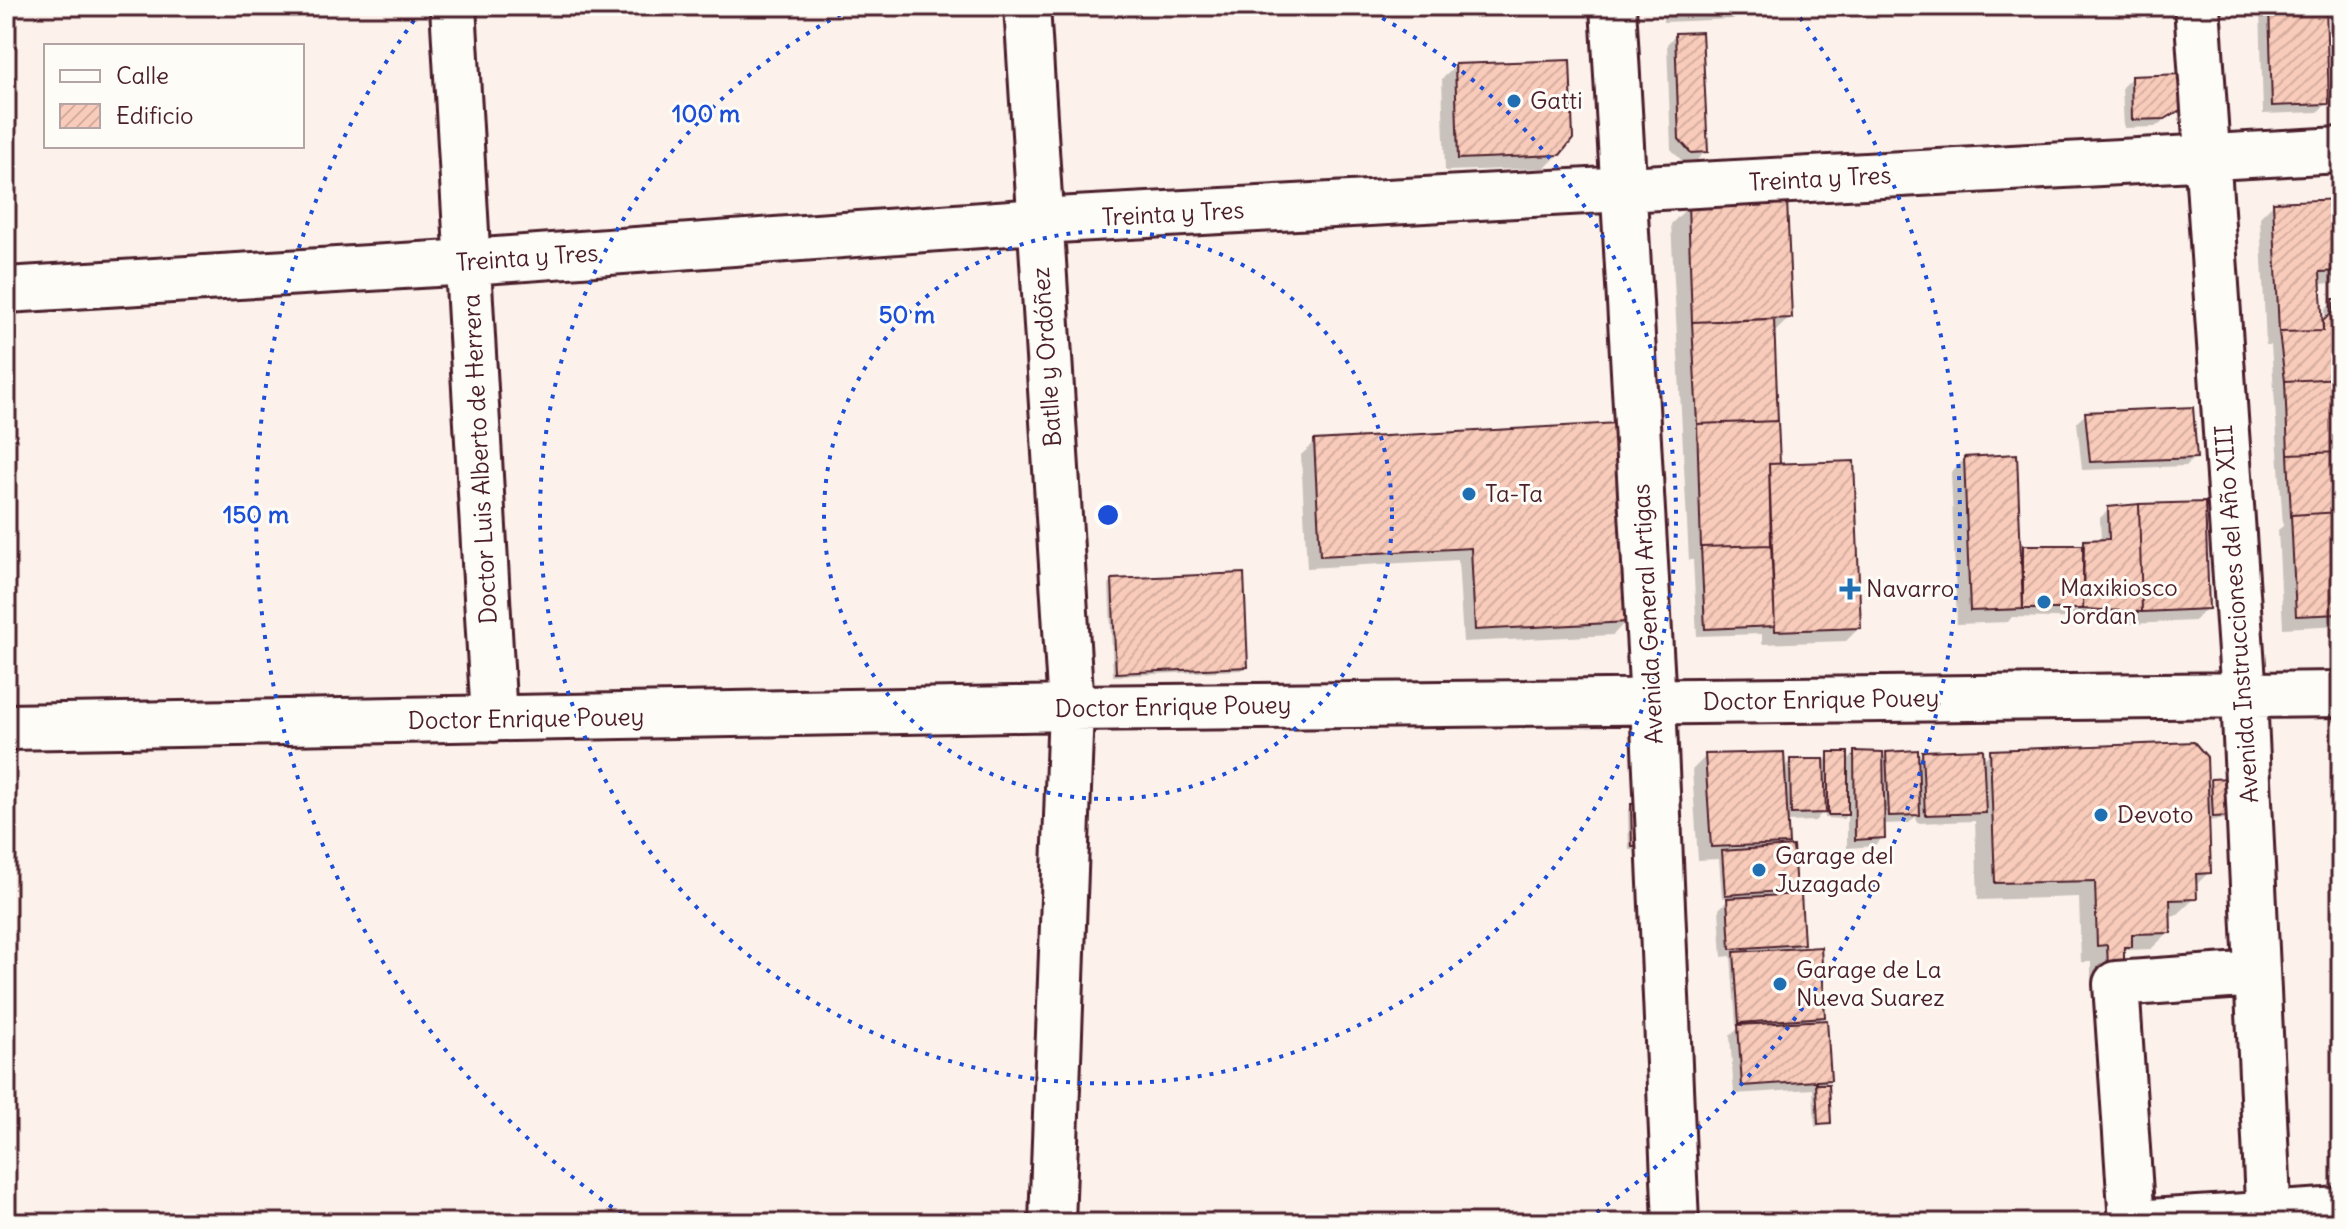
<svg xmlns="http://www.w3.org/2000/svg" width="2347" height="1229" font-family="Delius,sans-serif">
<defs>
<pattern id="building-hatch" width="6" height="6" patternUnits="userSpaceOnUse" patternTransform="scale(2)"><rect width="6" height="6" fill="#f8cbba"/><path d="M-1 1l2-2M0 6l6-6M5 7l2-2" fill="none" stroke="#d6aea0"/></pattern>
</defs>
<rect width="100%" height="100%" fill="#fcf2eb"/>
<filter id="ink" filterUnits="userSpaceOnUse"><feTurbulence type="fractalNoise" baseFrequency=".0125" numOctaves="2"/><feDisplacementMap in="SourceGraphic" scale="16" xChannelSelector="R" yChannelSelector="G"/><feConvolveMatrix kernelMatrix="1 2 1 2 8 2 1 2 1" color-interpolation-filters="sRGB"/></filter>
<g filter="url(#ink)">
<path fill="#0003" d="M1663,6H1748L1735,19L1663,22Z
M2260,6H2324L2327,103L2318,112L2263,114Z
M1676,35L1706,151L1697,160L1682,161L1671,149L1667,44Z
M1456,66L1559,154L1545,168L1445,171L1442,79Z
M2131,78L2173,113L2155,127L2124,128L2122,87Z
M2341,201V276L2333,283L2319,284L2321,325L2325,321V310L2334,301H2341V625L2283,628L2278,530L2283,526L2271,345H2266L2260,217L2273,204Z
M1689,206L1790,317L1773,334L1778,466L1859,628L1846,641L1762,644V634L1697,636L1693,560H1689L1671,224Z
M2086,414L2195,457L2186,466L2082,470L2077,422Z
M1315,442L1626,621L1613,635L1463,642L1458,560L1307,568L1301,455Z
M1965,459L2019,552L2024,547H2079L2085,542L2101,541L2100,518L2109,509L2207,608L2194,621L2130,624V620L2012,617L2008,622L1957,624L1951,472Z
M1113,580L1246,666L1242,670L1113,676L1109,584Z
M1991,752L2206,787L2212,781L2231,815L2227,819L2207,821L2209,872L2194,887L2195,898L2177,915L2168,916L2169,932L2151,949L2126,950L2105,984H2091V962H2081L2079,897L1978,900L1975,821L1917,823L1916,816L1909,823L1883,824V837L1874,846L1847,848V815L1843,819L1825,818V810L1815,821L1786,822L1787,843L1781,848L1794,889L1786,897L1802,943L1795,950L1823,1016L1816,1023L1829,1079L1822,1086L1829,1122L1815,1127L1813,1089L1734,1094L1730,1036L1741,1026H1736L1731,956L1722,957L1719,909L1731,897L1722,898L1719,859L1698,860L1692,770L1706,756L1783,769L1790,761H1825L1829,754L1846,762L1854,753L1881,760L1887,754L1916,760L1923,753L1982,761Z
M1632,806L1648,850H1629L1628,810Z"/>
<path fill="url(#building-hatch)" stroke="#4a1f2b" stroke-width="2" d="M2269,6H2326L2329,104L2272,106Z
M1702,32L1708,152L1691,153L1679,139L1675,33Z
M1570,60L1573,139L1560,155L1458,159L1455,64Z
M2183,74L2185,104L2180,110L2165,119L2132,120L2131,76Z
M2341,199V271L2320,272L2323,331L2279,332L2273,202Z
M1787,200L1792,318L1692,322L1688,204Z
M2333,299H2341V378L2285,381L2279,332L2323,331V321L2333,311Z
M1774,319L1778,421L1697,424L1692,322Z
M2341,378V452L2288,454L2285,381Z
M2193,407L2197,458L2090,462L2085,412Z
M1778,421L1780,464H1769L1771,545L1701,547L1697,424Z
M1618,423L1628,622L1475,630L1471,548L1320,556L1314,440Z
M2341,452V512L2291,515L2288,454Z
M2017,454L2023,609L1970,611L1964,457Z
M1854,461L1861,628L1775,631L1769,464Z
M2205,502L2209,609L2142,612L2139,504Z
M2139,504L2142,612L2083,609L2084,540L2109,539L2108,507Z
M2341,512V614L2296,616L2291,515Z
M1771,545L1775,626L1705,629L1701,547Z
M2023,545H2083V609H2023Z
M1244,573L1248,667L1116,673L1112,579Z
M2194,742L2207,757L2211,873L2196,874L2197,899L2170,900L2171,933L2132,934V947H2124V967L2108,968L2107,945L2097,946L2095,881L1995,883L1990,750Z
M1983,749L1986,813L1925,815L1922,751Z
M1918,750L1920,815L1889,816L1886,752Z
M1854,751L1883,752L1885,838L1855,840Z
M1784,752L1789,844L1711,847L1705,754Z
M1828,752H1848V815H1828Z
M1790,759H1824L1826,813L1791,814Z
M2230,778L2233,816L2213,817L2211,779Z
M1652,803L1654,846L1632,847L1631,804Z
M1793,846L1796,890L1725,895L1722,851Z
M1801,894L1804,944L1730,949L1727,898Z
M1821,947L1825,1017L1739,1023L1734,952Z
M1827,1020L1831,1080L1742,1086L1738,1025Z
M1816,1084H1829L1831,1123L1818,1124Z"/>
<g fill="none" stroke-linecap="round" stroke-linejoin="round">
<g stroke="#4a1f2b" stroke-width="50">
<path id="minor" d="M453,6L494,719
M1027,6L1071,708L1052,1223
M1613,6L1653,702L1676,1223
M2197,6L2244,696L2269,1223
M6,290L469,262L1038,221L2341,150
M6,727L1071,708L2341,694
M2132,1223L2116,984L2257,974
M2133,1223L2341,1210"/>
</g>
<use href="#minor" stroke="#fdfcf7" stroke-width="44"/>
</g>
</g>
<g fill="none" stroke="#1d4ed8" stroke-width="4" stroke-dasharray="4 8">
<circle cx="1108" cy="515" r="284"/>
<path d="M1361 7A568 568 0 1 1 855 7"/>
<path d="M632 1221A852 852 0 0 1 423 8M1793 8A852 852 0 0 1 1584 1221"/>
</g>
<g fill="#1f6fb2" stroke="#fdfcf7" stroke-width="3">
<circle cx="1514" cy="101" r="8"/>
<circle cx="1469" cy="494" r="8"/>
<path d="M1846 577h8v8h8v8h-8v8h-8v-8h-8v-8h8z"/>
<circle cx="2044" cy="602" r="8"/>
<circle cx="2101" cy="815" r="8"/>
<circle cx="1759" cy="870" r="8"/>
<circle cx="1780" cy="984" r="8"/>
</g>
<g text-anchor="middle" stroke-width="6" stroke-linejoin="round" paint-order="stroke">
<g font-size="24" fill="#4a1f2b" stroke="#fdfcf7" text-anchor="start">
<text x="1530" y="109">Gatti</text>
<text x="1485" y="502">Ta-Ta</text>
<text x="2060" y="596">Maxikiosco<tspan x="2060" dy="28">Jordan</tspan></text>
<text x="1866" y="597">Navarro</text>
<text x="2117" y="823">Devoto</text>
<text x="1775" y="864">Garage del<tspan x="1775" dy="28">Juzagado</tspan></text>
<text x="1796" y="978">Garage de La<tspan x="1796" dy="28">Nueva Suarez</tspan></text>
</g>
<g font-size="24" fill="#4a1f2b" stroke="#fdfcf7">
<text transform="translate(1820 179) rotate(-3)" y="8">Treinta y Tres</text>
<text transform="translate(1173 214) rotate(-3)" y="8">Treinta y Tres</text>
<text transform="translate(527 258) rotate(-4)" y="8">Treinta y Tres</text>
<text transform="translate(1047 357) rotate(-94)" y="8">Batlle y Ordóñez</text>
<text transform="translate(480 459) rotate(-93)" y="8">Doctor Luis Alberto de Herrera</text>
<text transform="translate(1648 614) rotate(-93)" y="8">Avenida General Artigas</text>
<text transform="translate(2237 614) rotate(-94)" y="8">Avenida Instrucciones del Año XIII</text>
<text transform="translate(1821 700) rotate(-1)" y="8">Doctor Enrique Pouey</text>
<text transform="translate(1173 707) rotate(-1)" y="8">Doctor Enrique Pouey</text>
<text transform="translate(526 719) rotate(-1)" y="8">Doctor Enrique Pouey</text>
</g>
</g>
<circle cx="1108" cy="515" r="12" fill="#1d4ed8" stroke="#fdfcf7" stroke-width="4"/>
<g font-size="24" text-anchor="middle" font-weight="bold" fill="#1d4ed8" stroke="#fdfcf7" stroke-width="6" stroke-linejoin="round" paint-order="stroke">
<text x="706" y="122">100 m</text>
<text x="907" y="323">50 m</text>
<text x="256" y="523">150 m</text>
</g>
<rect width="2347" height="1229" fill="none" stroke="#fdfcf7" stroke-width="32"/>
<rect x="16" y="16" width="2315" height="1197" fill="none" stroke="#4a1f2b" stroke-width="3" filter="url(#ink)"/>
<rect x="44" y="44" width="260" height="104" fill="#fdfcf7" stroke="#b5a4a5" stroke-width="2"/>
<rect x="60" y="70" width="40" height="12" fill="#fdfcf7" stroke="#b5a4a5" stroke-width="2"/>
<text x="116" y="84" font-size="24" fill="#4a1f2b">Calle</text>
<rect x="60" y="104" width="40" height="24" fill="url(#building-hatch)" stroke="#b5a4a5" stroke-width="2"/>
<text x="116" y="124" font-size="24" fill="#4a1f2b">Edificio</text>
</svg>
